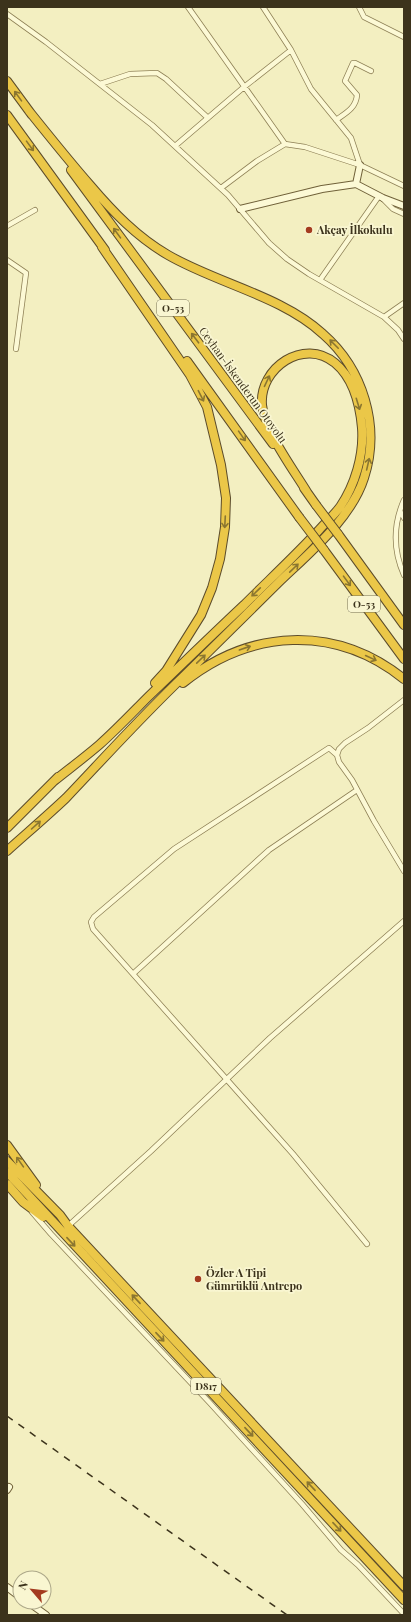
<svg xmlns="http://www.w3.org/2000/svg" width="411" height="1622" font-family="'Playfair Display',serif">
<rect width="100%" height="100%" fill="#f3efc1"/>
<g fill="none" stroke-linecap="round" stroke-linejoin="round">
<g stroke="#8e8056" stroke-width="6">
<path id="street" d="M188,7L285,144
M359,7L364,17L404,37
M7,14L46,42L152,125L228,195L269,243L287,259L309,274L384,317L398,330L404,339
M100,84L130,74L157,73L166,79L208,118
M336,120C346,113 356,108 357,95L345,81L353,63H355L371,71
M175,146L244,87L291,50
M360,165L404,186
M221,188L257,161L285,144L305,147L360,165L351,138L311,89L291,50L263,7
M383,199L393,209L404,214
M7,226L35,210
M7,260L26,273L16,349
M320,280L379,196
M384,317L404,303
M404,500C393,525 393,550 404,575
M400,511L404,518
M404,700L368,728L345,743L339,749L337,755L339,762L352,780L374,821L404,871
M337,755L329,748L174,849L94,917L91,922L93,929L293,1154L367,1244
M134,973L269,850L357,790
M32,1212L51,1234L209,1402L302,1504L341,1550L358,1565L404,1614
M67,1227L151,1151L270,1038L404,921"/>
</g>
<g stroke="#706139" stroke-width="8">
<path id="secondary" d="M356,184L360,165
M240,209L322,189L356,184L383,198L404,206
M7,1490L9,1487
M7,1587L20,1597
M28,1602L46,1615"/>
</g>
<g stroke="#5c4c2b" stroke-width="10">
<path id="highway" d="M7,81L32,115
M7,115L105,250
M71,170L273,444
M102,247L190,375L207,407L221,465L226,498L225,527L220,559L212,588L201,615L166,671L155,683
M187,361L299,517
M304,488L316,505
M338,534L404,625
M324,550L404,659
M183,683C250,629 335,624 404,679
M54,781C69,769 85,757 99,745C116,730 132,713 148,697C180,666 212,635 244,605C269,580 295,556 319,530C326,522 334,515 340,507C355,485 364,455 362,428C360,405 353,378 335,363C304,337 259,368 262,405C264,430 293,469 307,492
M7,828L58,777
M7,851C27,833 47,816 66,798C105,757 143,715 184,676C215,645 247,614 278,583C309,553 351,519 364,478C381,426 363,369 323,334C282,296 216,283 168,255C137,237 113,212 90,185C69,161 49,136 29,111
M7,1145L36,1185
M7,1161L60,1215L68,1226L404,1586
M7,1172L404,1600
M7,1184L23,1202L43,1217"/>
</g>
<use href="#street" stroke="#fcf9d5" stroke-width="4.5"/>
<use href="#secondary" stroke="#fcf9d5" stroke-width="6"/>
<use href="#highway" stroke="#ebc748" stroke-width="8"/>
<path stroke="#3c331c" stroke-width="1.5" stroke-dasharray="7 7" stroke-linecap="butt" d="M7,1416L287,1615"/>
<g stroke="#5c4c2b" stroke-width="10" stroke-linecap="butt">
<path id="highway-bridge" d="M316,505L338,534
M299,517L324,550"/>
</g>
<use href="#highway-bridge" stroke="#ebc748" stroke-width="8"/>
</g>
<defs><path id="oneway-shaft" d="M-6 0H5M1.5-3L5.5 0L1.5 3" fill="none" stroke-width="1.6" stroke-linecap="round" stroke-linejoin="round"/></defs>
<g stroke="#8b7630">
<use href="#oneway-shaft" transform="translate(18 96) rotate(-126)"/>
<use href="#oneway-shaft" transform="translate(30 146) rotate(54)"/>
<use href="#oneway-shaft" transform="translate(117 233) rotate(-126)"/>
<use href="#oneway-shaft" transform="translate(195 338) rotate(-127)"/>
<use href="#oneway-shaft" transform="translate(334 344) rotate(-135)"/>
<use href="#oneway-shaft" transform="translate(267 381) rotate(-65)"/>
<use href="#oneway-shaft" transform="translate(201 396) rotate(63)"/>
<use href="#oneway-shaft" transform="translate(358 404) rotate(73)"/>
<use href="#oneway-shaft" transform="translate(242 436) rotate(55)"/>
<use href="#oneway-shaft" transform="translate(368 464) rotate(-77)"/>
<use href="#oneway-shaft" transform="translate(225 522) rotate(93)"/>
<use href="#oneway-shaft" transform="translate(294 568) rotate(-44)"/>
<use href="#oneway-shaft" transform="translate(347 581) rotate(54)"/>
<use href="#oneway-shaft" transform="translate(256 592) rotate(136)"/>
<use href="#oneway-shaft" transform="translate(245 648) rotate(-19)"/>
<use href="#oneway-shaft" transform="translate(371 658) rotate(25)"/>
<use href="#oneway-shaft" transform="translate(201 659) rotate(-44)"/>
<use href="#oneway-shaft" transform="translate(36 825) rotate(-42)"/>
<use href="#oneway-shaft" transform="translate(20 1162) rotate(-125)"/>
<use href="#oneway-shaft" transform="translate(71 1242) rotate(47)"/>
<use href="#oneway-shaft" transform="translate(136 1299) rotate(-133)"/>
<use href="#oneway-shaft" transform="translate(160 1337) rotate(47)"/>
<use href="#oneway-shaft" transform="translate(249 1432) rotate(47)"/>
<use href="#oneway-shaft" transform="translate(311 1486) rotate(-133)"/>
<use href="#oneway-shaft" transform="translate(337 1527) rotate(47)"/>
</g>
<g fill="#a43b1f" stroke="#f9f6d1" stroke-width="1.5">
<circle cx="309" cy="230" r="4"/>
<circle cx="198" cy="1279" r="4"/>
</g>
<g text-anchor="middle" stroke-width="3.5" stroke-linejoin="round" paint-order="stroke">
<g fill="#f9f6d1" stroke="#756e52" stroke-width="1">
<rect x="157" y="300" width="32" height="16" rx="3"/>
<rect x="348" y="596" width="32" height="16" rx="3"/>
<rect x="191" y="1378" width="30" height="16" rx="3"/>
</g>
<g font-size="10" font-weight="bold" fill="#3c331c">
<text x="173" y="312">O-53</text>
<text x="364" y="608">O-53</text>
<text x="206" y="1390">D817</text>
</g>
<g font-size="11" font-weight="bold" fill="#3c331c" stroke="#f9f6d1" text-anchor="start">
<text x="317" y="234">Akçay İlkokulu</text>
<text x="206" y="1277">Özler A Tipi<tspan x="206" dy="13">Gümrüklü Antrepo</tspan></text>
</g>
<g font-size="11" fill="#3c331c" stroke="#f9f6d1">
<text transform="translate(243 385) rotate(54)" y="4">Ceyhan-İskenderun Otoyolu</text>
</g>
</g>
<rect width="411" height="1622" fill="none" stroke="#3c331c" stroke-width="16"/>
<g transform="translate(32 1590) rotate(298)"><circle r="19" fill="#f9f6d1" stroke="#ada889"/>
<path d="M0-3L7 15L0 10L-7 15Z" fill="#a43b1f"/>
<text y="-6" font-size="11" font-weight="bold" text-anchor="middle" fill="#3c331c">N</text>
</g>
</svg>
